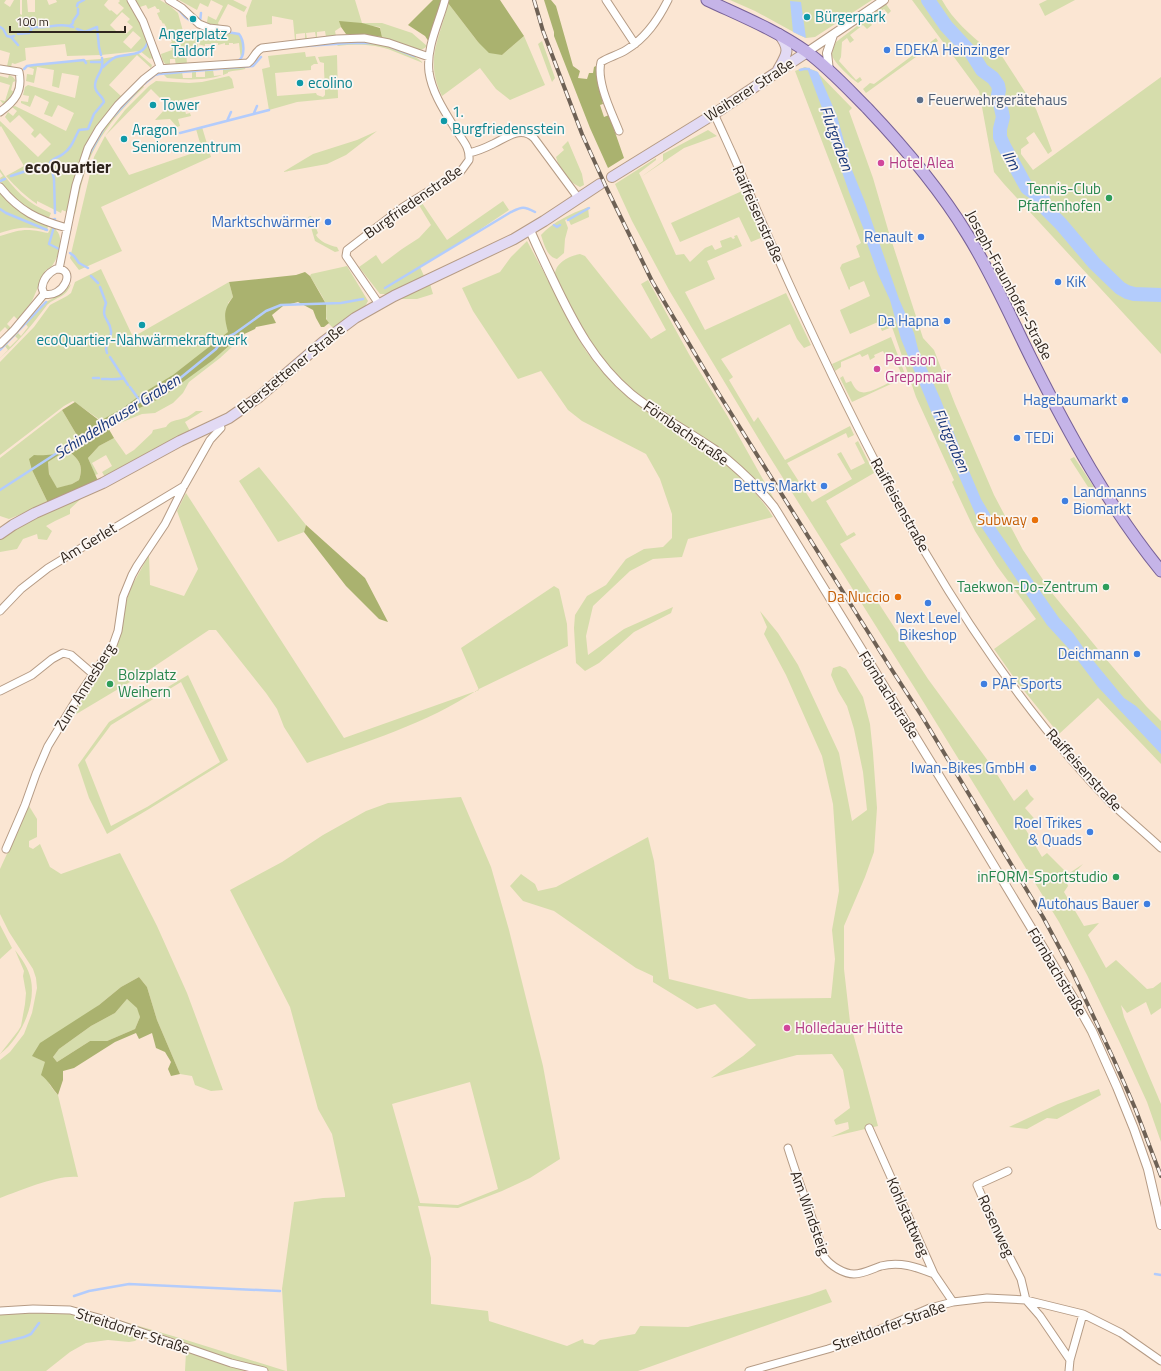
<svg xmlns="http://www.w3.org/2000/svg" width="1161" height="1371" font-family="'Titillium Web',sans-serif">
<rect width="100%" height="100%" fill="#fbe6d3"/>
<path fill="#d6ddac" fill-rule="evenodd" d="M0,0H6L4,3L10,7L14,0H20V14L22,15V0H27L28,12H35V0H47L49,5L57,2L56,0H108L104,5L110,11L111,10L117,15L124,8L118,3L120,1L119,0H127L140,23L156,62L151,58L150,59L140,51L101,55L67,56L65,44L25,48L26,60L15,64L12,63L11,67L7,66L10,53L0,50ZM122,12L130,19L127,22L133,27L126,34L121,30L118,33L110,25ZM133,31L141,38L131,49L123,42Z
M135,0H160L170,6L178,13L183,31L192,37L227,32L239,34L242,39V58L241,60L239,43L233,44V43H229V45H225V43L218,45V43H213V45L210,46V44H205V46L198,44V47L190,46V48H186L187,65L176,66L175,59H170V66C164,65 162,60 161,54L172,50L170,43L172,42L170,38L169,39L163,28L166,27L164,23L163,24L161,20H160L157,13L160,12L159,9H157L155,6L148,9L146,5L140,7Z
M179,0H233L247,7L244,12L228,4L218,23L219,26H214L208,24L207,22L208,16L216,20L223,6L211,0L208,7L200,3L197,10Z
M252,0H355L362,23H382L412,33L427,46C425,48 422,50 419,50C407,50 393,40 382,37L380,27L340,22L341,27L335,31L336,36L326,37L325,31L317,32V38H316L315,32L306,33L307,39H305V33L296,34V40H295L293,20L272,16V24L247,27L246,16Z
M730,0H872L815,37L806,38L799,35L755,11Z
M912,0H942C953,20 970,35 988,49L996,47L1036,109L1052,151L1048,154L1034,132L1026,138L1029,143L1021,149V154L1033,170L1161,77V354L1004,184L994,172L979,91Z
M1047,0H1075L1045,16L1039,4Z
M448,3L478,42L482,45L502,55L524,36L545,85L510,100L496,89L480,68L442,96C424,58 440,40 448,3Z
M886,4L891,11L888,14L884,9L869,21L872,25L867,29L863,25L850,35L854,40L850,43L847,38L842,42L841,57L839,61L856,80L860,77L862,80L858,83C852,79 833,62 832,55C832,51 834,46 836,42Z
M936,38L938,41L866,93L863,89L870,83L874,84Z
M542,41L555,78L552,82L538,44Z
M366,42C381,44 412,51 423,63C413,59 403,55 393,51C375,44 356,44 337,46L339,44Z
M305,52L306,57L315,56L318,64H314L311,66V70L275,73L277,96L316,93L317,95L323,97L325,95V91L324,69V63L320,62L318,57L337,55L338,98L297,102L269,110L262,69L270,67L268,56Z
M138,53L152,65L151,68L137,55L109,85L122,97C112,110 97,125 90,139C77,162 72,187 67,212L62,210L61,213L37,201V204C25,196 16,187 6,176L24,166L1,126L0,127V121L38,157L51,144L40,133L35,138L31,134L34,130L19,115L10,123L5,117L8,112L13,116L17,111L12,107L15,106L66,131L74,113L58,105L52,117L44,114L49,102L35,95L30,107L21,103V101L28,102L29,96L23,95L25,87L28,85L75,98L79,76L62,73L59,88L52,86L54,70L37,67L34,83L26,81L27,74L33,75L34,69L28,67L35,64L100,59Z
M246,67L245,69C239,71 234,70 228,72V73C210,81 187,80 167,78L163,74L182,72L183,78H192V71H196V77H205V71L213,70L214,76L223,75V69Z
M805,67L816,71L852,108L849,111L873,178L889,233L923,338L934,350L955,404L994,495L1023,550L1052,593L1106,659L1146,706L1161,721V764L1098,698L1059,734L1017,682L994,649L1036,619L997,566L975,531L952,482L954,480L916,397L892,327L882,331L878,322L850,334L841,313L840,310L870,296L864,281L850,287V289L849,290L840,268L842,264L860,257L856,246L861,243L795,71Z
M9,75L13,77L16,81L13,82L11,90L14,92L12,97L4,105L0,100L5,101L10,85L0,82V76L8,78Z
M229,76L232,79L234,88L182,100L186,114L190,113L191,116L178,119L180,126L177,127L170,119L155,120L167,107L163,103L164,102L151,89L105,136L129,175L202,150L196,129L202,127L211,157L101,207L122,251L79,270L72,261L70,258L94,157L105,136L125,110L149,86L156,81L189,83L202,82Z
M142,85L144,87C118,112 94,140 84,175C80,188 78,201 75,214H74C80,182 86,151 107,124C117,110 130,98 142,85Z
M708,130L717,136L684,148L641,177L676,255L684,254L690,262L705,248L712,245L715,250L722,247L720,241L731,237L733,239L735,238L734,236L737,235L742,246L707,261L715,279L685,292L705,330L786,293L811,345L804,348L797,339L790,324L721,359L733,377L729,380L754,422L758,417L785,460L850,426L854,435L848,438L846,433L787,463L812,502L852,479L837,454L841,452L851,470L865,463L855,443L858,441L874,473L826,501L847,536L854,532L856,535L840,544L928,679L991,765L1014,801L1027,789L1030,795L1034,799L1025,808L1039,824L1026,830L1042,857L1047,853L1068,874L1083,864L1066,881L1068,886L1064,892L1084,926L1099,923L1088,935L1106,968L1116,960L1147,989L1153,988L1161,982V1008L1151,1015L1146,1002L1127,1013L1121,1005L1124,1017L1161,1104V1142L1147,1102L1120,1043L1087,975L1059,922L916,690L766,451L669,290L632,221L615,184L656,158V160L639,173L641,177L663,161V154Z
M377,131L346,155L327,164L283,172L313,154L357,140Z
M568,141L582,174L584,185L580,187C568,182 559,169 556,157L564,150L562,147Z
M0,169C13,189 28,204 51,213L48,220C35,213 1,193 0,178L3,176L0,172Z
M0,191L25,214L48,226L47,231C28,226 19,227 0,233Z
M742,191L763,237L751,242L739,217L680,242L671,223Z
M503,201L509,210L460,243L420,267L424,276L388,294H380L359,267L376,255L382,264L402,249L419,238L431,225L417,202L422,203L447,240Z
M588,207L589,217L571,225L568,219L565,220L568,228L565,239L564,253L557,259C547,257 544,244 541,235C554,221 571,214 588,207Z
M311,216L318,233L316,235C319,241 330,246 337,247L339,251L335,252L315,241L308,217Z
M52,226L56,228V230C65,238 58,258 52,266C50,268 47,269 45,271L32,301L18,320L14,316L7,324L11,328L9,331L5,327L0,332V236C21,229 27,228 48,233Z
M527,241L547,278L570,324L586,351L600,369L623,392L666,423L718,458C739,475 759,494 773,517L688,539L682,557L653,559L630,571L593,606L586,636L588,655L624,629L673,607L671,613L634,632L599,663L585,671L576,663L574,628L575,615L587,596L606,585L626,559L644,549L663,547L672,538V514L660,479L646,454L582,421L568,410L541,371L518,379L473,311L462,288L500,272L511,257Z
M580,254L585,256L651,339L666,330L641,284L648,280L690,356L728,417L774,499L767,495C754,481 741,466 727,454C703,434 674,423 650,405C614,379 588,344 569,305C564,295 559,285 555,274C556,262 570,256 580,254Z
M347,266L368,301L364,308L334,328C321,320 329,312 325,302C321,293 315,285 310,276L311,274Z
M101,269L133,337L229,282L233,297L228,303L248,325L244,336L220,358L189,382L183,393L173,403L155,413L142,414L110,427L73,401L64,406L0,455V362L34,327L50,305L67,296L71,293L75,282Z
M71,284C66,298 57,296 47,305C33,324 18,342 0,358L8,350L5,346L7,344L10,347L18,339L15,336L18,333L21,336L28,327L25,323L46,302L63,293Z
M430,284L433,294L417,299H399V298Z
M891,337L906,377L852,402L840,378L843,376L846,383L851,381C853,385 856,391 861,392C870,395 893,380 902,375L895,360L889,363L883,351L874,355L875,357L870,360L868,354L862,357L860,354L841,362V367L835,371L832,364Z
M62,410L78,437L32,470L48,503L9,519L0,516V458Z
M196,411H203L185,422L190,431L105,477L102,472L112,466L106,455L92,463L98,474L95,475L88,458L99,446L114,438L126,455L134,450L152,433L153,430L166,427C170,420 176,421 184,418C188,417 192,414 196,411Z
M71,453C81,462 83,467 79,480L72,484L57,489L49,474L48,462L59,455Z
M1074,457L1094,487L1090,490L1070,459Z
M259,467L306,525L304,532L278,542L239,481Z
M186,493L344,738L479,690L461,648L554,586L559,589L567,624L568,646L479,689C426,724 366,742 307,763L284,727L277,709L266,693L216,630H209L140,676L68,719L112,655L119,638L123,613L130,589L149,555L150,585L184,596L198,569L177,511Z
M84,496L70,509V514L55,521L46,526L52,531L47,540L38,539L37,534L23,539L17,549L0,552V539L33,518Z
M760,611L778,633L798,665L839,753L852,821L867,810L863,772L854,729L847,706L838,691L831,675L833,668L840,666L846,669L863,697L870,724L873,753L877,808L874,852L865,877L844,926V969L850,1022L878,1126L831,1137L849,1129L848,1122L836,1125L834,1120L850,1108L843,1070L832,1054L797,1055L711,1078L743,1056L756,1045L715,1004L697,1009L653,982V976L636,968L554,911L523,901L510,886L521,874L535,884L538,891L556,887L648,837L654,861L669,979L749,999L831,998L835,959L832,930L839,891L833,804L822,756L786,675L764,634L767,627Z
M188,675L228,760L149,809L107,834L89,798L78,765L109,722ZM181,682L220,762L147,807L111,826L85,760L111,725Z
M461,797L491,867L509,930L543,1066L560,1159L530,1178L502,1191L458,1208L418,1206L431,1258V1304L488,1311L489,1321L567,1346L583,1339L584,1343L594,1345L600,1340L635,1334L640,1326L688,1327L809,1295L826,1289L832,1302L638,1371H287L282,1289L294,1202L323,1198L345,1197V1194L332,1134L318,1109L290,1007L230,890L282,862L323,835L366,811L388,803ZM470,1082L498,1189L458,1205L420,1203L392,1104Z
M29,806L37,819V837L29,841V847L33,849L40,844L50,867L61,874L120,853L157,926L187,993L223,1090L211,1091L195,1085L192,1076L180,1074L157,1020L147,987L139,977L121,987L99,1005L33,1056L45,1062C46,1078 46,1082 58,1095L78,1177C56,1175 22,1190 0,1198V1060L10,1052L24,1034L32,1013L37,988L36,978L33,969L9,932L0,914V869Z
M0,925L12,948L0,959Z
M15,950C22,959 29,969 31,980C36,1006 20,1039 0,1054L18,1031L21,1026L25,1004L26,993L23,976L24,971Z
M127,999L138,1008L140,1017L135,1029L107,1041H90L57,1062L53,1057L59,1049L91,1026L115,1013Z
M1099,1089L1101,1095L1057,1119L1047,1118L1027,1129L1009,1127L1058,1104Z
M71,1306L183,1339L286,1371H185L186,1352L140,1337L135,1341L129,1342L108,1340L86,1343L70,1352L46,1371H0V1311Z"/>
<path fill="#aab26f" fill-rule="evenodd" d="M433,0H443L429,42L425,36L408,25Z
M449,0H500L524,36L502,55L489,53L478,42L448,3Z
M544,0H551L556,6L573,66L580,71L578,78L587,79L589,73H593L594,67L598,65V81L603,104L600,105L604,117L609,115L624,158L608,168L590,128L554,36V32Z
M339,21L362,23L380,28L382,37L346,34L341,27Z
M305,272L310,276L326,304V319L329,323L324,327H321L316,318L313,310L298,302L283,306L272,315L276,323L256,327L255,329L240,336L213,360L161,398L135,410L107,426L114,438L99,446L88,458L98,481L48,503L32,470L29,459L34,455C50,456 73,454 78,437L62,410L75,402L100,421L123,408L143,393L173,375L228,332C224,317 223,310 233,297L229,282L296,275ZM71,453C81,462 83,467 79,480L72,484L57,488L49,474L48,462L59,455Z
M306,525L365,578L388,622L379,619L346,586L304,532Z
M139,977L147,987L157,1020L180,1074L171,1076L168,1069L171,1062L165,1052L156,1048L152,1033L139,1039L136,1033L115,1042L74,1068L63,1071V1080L58,1095C52,1088 48,1080 41,1075L45,1062L32,1056L40,1043L99,1005L121,987ZM127,999L137,1008L140,1017L135,1029L107,1041H90L57,1062L53,1057L59,1049L91,1026L115,1013Z"/>
<path fill="#b3ccfc" d="M790,1L801,2L806,38L793,32Z
M807,68L818,72L837,116L852,170L865,202L899,299L914,333L918,349L940,398L967,466L981,499L993,519L996,528L1059,618L1073,633L1087,653L1124,698L1136,706L1161,731V754L1098,687L1070,650L1047,625L980,525L930,409L901,339L890,300L878,274L867,243L864,230L849,192L826,126L822,108Z"/>
<g fill="none" stroke-linecap="round" stroke-linejoin="round">
<path stroke="#b3ccfc" stroke-width="2.5" d="M77,6L78,3L84,0
M178,9L185,17L195,24
M200,22L201,13
M25,24L32,27
M70,26L73,23V21L78,14V9
M0,27L3,29L7,36L11,37L14,36
M77,29L85,32L97,27L99,47L101,55
M227,32L239,34C244,40 246,57 238,61
M18,34L29,33L33,27C47,29 60,22 73,27
M11,37L18,45
M306,46L349,43H373
M391,47L414,56
M91,62H102
M103,67C106,64 111,59 116,57C128,53 144,57 148,41
M24,69L27,66L34,65L84,60L86,63
M800,70L804,69H809
M144,84L155,75L159,74L253,66L261,57
M254,113L257,106
M114,116L136,92
M227,121L231,112
M180,133L269,110
M90,153L104,128
M11,176L35,168L50,166
M0,181L5,179
M0,209L6,213L47,230
M55,213L54,179L50,163C52,158 58,158 63,154C72,148 74,139 79,130L88,129L94,114L104,102C103,95 95,94 95,86C95,75 104,73 102,58
M568,220L589,208
M50,221L55,219
M554,225L557,227L560,225
M54,227L49,244L59,249
M67,244L71,225
M70,253L74,256L79,263L88,268
M91,276L98,283
M100,287L106,303C100,320 110,318 111,331C112,338 107,343 106,349L107,353
M385,288L511,212C522,207 523,206 535,212
M0,350L46,302
M110,357L128,385
M93,378H99
M102,379C109,379 117,380 124,378
M130,387L140,401
M0,490L128,407L168,388L216,349L223,339L234,334L266,311L281,305L341,303L363,299
M1155,1274L1161,1275
M74,1296L89,1291L129,1284L280,1291
M0,1343L24,1337L31,1334L39,1323"/>
<path stroke="#b3ccfc" stroke-width="14" d="M928,0L946,26L972,54L982,70L993,78L998,85L999,90L998,95L1003,117L1000,129V137L1004,146L1027,188L1043,199L1046,209L1061,224L1094,263L1120,288L1127,292L1134,294L1161,295"/>
<g stroke="#b59b85" stroke-width="9">
<path id="minor" d="M131,0L143,21L161,69
M169,0L182,8L199,24L209,28L227,30
M606,0L635,44
M0,69L19,72C23,91 15,101 0,112
M714,114C720,126 726,140 732,153C751,196 769,239 788,281C871,464 966,651 1106,798C1123,815 1143,831 1161,848
M619,131C612,113 596,82 601,62C609,57 618,55 626,50C646,38 658,20 668,0
M469,153C478,151 485,148 493,144C506,138 521,125 534,138L579,199
M0,187C19,211 38,220 67,228
M56,269C78,268 63,299 44,294L42,288C43,279 48,273 56,269Z
M59,269L76,185L84,160L88,148L99,129L118,105L144,79L157,69L248,63C254,59 255,51 262,48L337,39L364,38L389,43L429,57
M379,304L346,256L347,250L403,207L461,171L469,160C470,147 463,141 456,130C445,112 432,93 429,72C426,47 439,23 445,0
M0,344L14,330L44,294
M0,611L21,589L48,568L184,486
M0,691L32,675L52,659L63,653L71,655L93,674
M6,849L25,805L36,774L48,746L81,692L113,645L118,631L123,597L132,575L137,566L165,524L184,486L210,440L221,428L219,424
M869,1128L934,1274L953,1302
M788,1148C797,1177 808,1206 818,1235C821,1242 820,1252 825,1258C831,1266 844,1274 854,1274C863,1274 872,1269 881,1266C900,1261 916,1267 934,1274
M1008,1171L977,1185L1000,1238L1021,1279L1026,1300L1040,1316L1070,1360
M0,1311L33,1309L70,1310L106,1320L231,1363L264,1371
M749,1371L828,1349L853,1341L930,1308L953,1302L987,1298L1026,1300L1083,1314L1121,1333L1161,1361
M1069,1371L1070,1360L1083,1314"/>
</g>
<g stroke="#b59b85" stroke-width="10">
<path id="tertiary" d="M807,52L884,0
M829,71L827,53L833,35
M530,230C537,247 545,263 553,280C573,322 594,363 631,394C657,415 687,431 715,450C736,466 757,486 774,507L970,826L1074,999L1092,1031L1117,1087L1134,1129L1148,1169L1161,1225"/>
</g>
<g stroke="#b59b85" stroke-width="12">
<path id="secondary" d="M778,70C787,54 791,50 779,34
M612,177L714,114L807,52
M0,534L13,525L35,513L103,483L180,441L229,418L259,397L323,342L355,318L394,296L514,239L544,221L600,184"/>
</g>
<g stroke="#776197" stroke-width="13">
<path id="primary" d="M707,0C741,16 776,30 807,52C829,68 848,89 867,108C904,147 939,188 967,234C992,274 1011,318 1032,360C1069,434 1109,507 1161,571"/>
</g>
<use href="#minor" stroke="#fff" stroke-width="7"/>
<use href="#tertiary" stroke="#fff" stroke-width="8"/>
<use href="#secondary" stroke="#e2daf4" stroke-width="10"/>
<use href="#primary" stroke="#c5b4e8" stroke-width="11"/>
<g stroke="#6e6155" stroke-width="4">
<path id="rail" d="M534,0L543,31L582,134L607,189L652,281L717,391L890,667L923,718L1043,917L1072,971L1114,1060L1135,1108L1161,1176"/>
</g>
<use href="#rail" stroke="#fcf6f1" stroke-width="2.5" stroke-dasharray="8" stroke-linecap="butt"/>
</g>
<g fill="#0f9aa8" stroke="#fcf6f1" stroke-width="1.5">
<circle cx="807" cy="17" r="4"/>
<circle cx="193" cy="19" r="4"/>
<circle cx="300" cy="83" r="4"/>
<circle cx="153" cy="105" r="4"/>
<circle cx="444" cy="121" r="4"/>
<circle cx="124" cy="139" r="4"/>
<circle cx="142" cy="325" r="4"/>
</g>
<g fill="#3f7fe0" stroke="#fcf6f1" stroke-width="1.5">
<circle cx="887" cy="50" r="4"/>
<circle cx="328" cy="222" r="4"/>
<circle cx="921" cy="237" r="4"/>
<circle cx="1058" cy="282" r="4"/>
<circle cx="947" cy="321" r="4"/>
<circle cx="1125" cy="400" r="4"/>
<circle cx="1017" cy="438" r="4"/>
<circle cx="824" cy="486" r="4"/>
<circle cx="1065" cy="501" r="4"/>
<circle cx="928" cy="603" r="4"/>
<circle cx="1137" cy="654" r="4"/>
<circle cx="984" cy="684" r="4"/>
<circle cx="1033" cy="768" r="4"/>
<circle cx="1090" cy="832" r="4"/>
<circle cx="1147" cy="904" r="4"/>
</g>
<circle fill="#5c6f8a" stroke="#fcf6f1" stroke-width="1.5" cx="920" cy="100" r="4"/>
<g fill="#d1479c" stroke="#fcf6f1" stroke-width="1.5">
<circle cx="881" cy="163" r="4"/>
<circle cx="877" cy="369" r="4"/>
<circle cx="787" cy="1028" r="4"/>
</g>
<g fill="#2e9e5b" stroke="#fcf6f1" stroke-width="1.5">
<circle cx="1109" cy="198" r="4"/>
<circle cx="1106" cy="587" r="4"/>
<circle cx="110" cy="684" r="4"/>
<circle cx="1116" cy="877" r="4"/>
</g>
<g fill="#e8710a" stroke="#fcf6f1" stroke-width="1.5">
<circle cx="1035" cy="520" r="4"/>
<circle cx="898" cy="597" r="4"/>
</g>
<g text-anchor="middle" stroke-width="3.5" stroke-linejoin="round" paint-order="stroke">
<g font-size="15" fill="#0d838f" stroke="#fcf6f1" text-anchor="start">
<text x="815" y="22">Bürgerpark</text>
<text x="193" y="39" text-anchor="middle">Angerplatz<tspan x="193" dy="17">Taldorf</tspan></text>
<text x="308" y="88">ecolino</text>
<text x="161" y="110">Tower</text>
<text x="452" y="117">1.<tspan x="452" dy="17">Burgfriedensstein</tspan></text>
<text x="132" y="135">Aragon<tspan x="132" dy="17">Seniorenzentrum</tspan></text>
<text x="142" y="345" text-anchor="middle">ecoQuartier-Nahwärmekraftwerk</text>
</g>
<g font-size="15" fill="#366cbe" stroke="#fcf6f1" text-anchor="end">
<text x="895" y="55" text-anchor="start">EDEKA Heinzinger</text>
<text x="320" y="227">Marktschwärmer</text>
<text x="913" y="242">Renault</text>
<text x="1066" y="287" text-anchor="start">KiK</text>
<text x="939" y="326">Da Hapna</text>
<text x="1117" y="405">Hagebaumarkt</text>
<text x="1025" y="443" text-anchor="start">TEDi</text>
<text x="816" y="491">Bettys Markt</text>
<text x="1073" y="497" text-anchor="start">Landmanns<tspan x="1073" dy="17">Biomarkt</tspan></text>
<text x="928" y="623" text-anchor="middle">Next Level<tspan x="928" dy="17">Bikeshop</tspan></text>
<text x="1129" y="659">Deichmann</text>
<text x="992" y="689" text-anchor="start">PAF Sports</text>
<text x="1025" y="773">Iwan-Bikes GmbH</text>
<text x="1082" y="828">Roel Trikes<tspan x="1082" dy="17">&amp; Quads</tspan></text>
<text x="1139" y="909">Autohaus Bauer</text>
</g>
<g font-size="15" fill="#2f251d" stroke="#fcf6f1">
<text transform="translate(749 90) rotate(-33)" y="5">Weiherer Straße</text>
<text transform="translate(413 202) rotate(-35)" y="5">Burgfriedenstraße</text>
<text transform="translate(758 214) rotate(66)" y="5">Raiffeisenstraße</text>
<text transform="translate(1009 285) rotate(62)" y="5">Joseph-Fraunhofer-Straße</text>
<text transform="translate(291 369) rotate(-39)" y="5">Eberstettener Straße</text>
<text transform="translate(686 433) rotate(35)" y="5">Förnbachstraße</text>
<text transform="translate(900 505) rotate(61)" y="5">Raiffeisenstraße</text>
<text transform="translate(88 543) rotate(-31)" y="5">Am Gerlet</text>
<text transform="translate(85 687) rotate(-58)" y="5">Zum Annesberg</text>
<text transform="translate(889 695) rotate(58)" y="5">Förnbachstraße</text>
<text transform="translate(1084 770) rotate(48)" y="5">Raiffeisenstraße</text>
<text transform="translate(1057 972) rotate(59)" y="5">Förnbachstraße</text>
<text transform="translate(810 1213) rotate(70)" y="5">Am Windsteig</text>
<text transform="translate(908 1217) rotate(66)" y="5">Kohlstattweg</text>
<text transform="translate(996 1226) rotate(65)" y="5">Rosenweg</text>
<text transform="translate(889 1326) rotate(-20)" y="5">Streitdorfer Straße</text>
<text transform="translate(133 1331) rotate(18)" y="5">Streitdorfer Straße</text>
</g>
<g font-size="15" fill="#4e5e75" stroke="#fcf6f1" text-anchor="start">
<text x="928" y="105">Feuerwehrgerätehaus</text>
</g>
<g font-size="15" fill="#b23c85" stroke="#fcf6f1" text-anchor="start">
<text x="889" y="168">Hotel Alea</text>
<text x="885" y="365">Pension<tspan x="885" dy="17">Greppmair</tspan></text>
<text x="795" y="1033">Holledauer Hütte</text>
</g>
<g font-size="15" fill="#27864d" stroke="#fcf6f1" text-anchor="end">
<text x="1101" y="194">Tennis-Club<tspan x="1101" dy="17">Pfaffenhofen</tspan></text>
<text x="1098" y="592">Taekwon-Do-Zentrum</text>
<text x="118" y="680" text-anchor="start">Bolzplatz<tspan x="118" dy="17">Weihern</tspan></text>
<text x="1108" y="882">inFORM-Sportstudio</text>
</g>
<g font-size="15" fill="#c56008" stroke="#fcf6f1" text-anchor="end">
<text x="1027" y="525">Subway</text>
<text x="890" y="602">Da Nuccio</text>
</g>
<g font-size="16" font-style="italic" fill="#19377a" stroke="#fcf6f1">
<text transform="translate(837 138) rotate(70)" y="6">Flutgraben</text>
<text transform="translate(1012 160) rotate(62)" y="6">Ilm</text>
<text transform="translate(117 416) rotate(-32)" y="6">Schindelhauser Graben</text>
<text transform="translate(952 440) rotate(66)" y="6">Flutgraben</text>
</g>
<g font-size="17" font-weight="bold" fill="#2f251d" stroke="#fcf6f1">
<text x="68" y="173">ecoQuartier</text>
</g>
</g>
<path d="M10 26v6h115v-6" fill="none" stroke="#2f251d" stroke-width="2"/>
<text x="16" y="26" font-size="12" fill="#2f251d" stroke="#fcf6f1" stroke-width="3" paint-order="stroke">100 m</text>
</svg>
